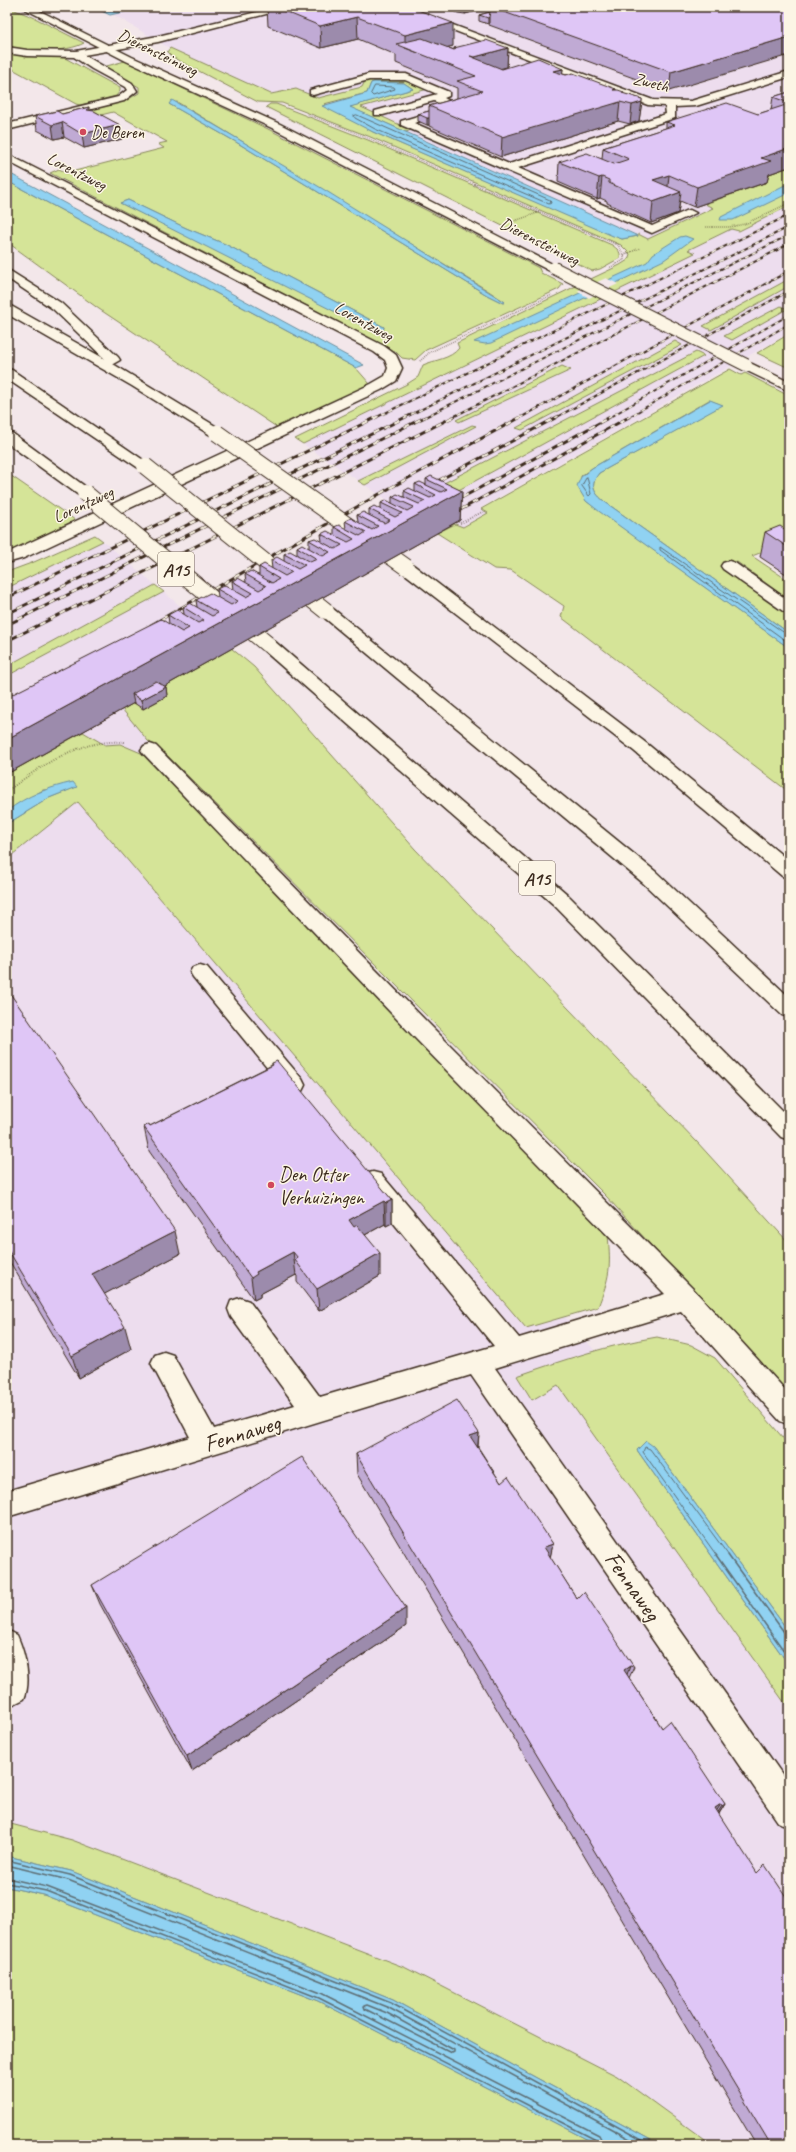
<svg xmlns="http://www.w3.org/2000/svg" width="796" height="2152" font-family="Caveat,sans-serif">
<rect width="100%" height="100%" fill="#f3e7ea"/>
<filter id="ink" filterUnits="userSpaceOnUse"><feTurbulence type="fractalNoise" baseFrequency=".025" numOctaves="2"/><feDisplacementMap in="SourceGraphic" scale="8" xChannelSelector="R" yChannelSelector="G"/><feConvolveMatrix kernelMatrix="1 2 1 2 8 2 1 2 1" color-interpolation-filters="sRGB"/></filter>
<g filter="url(#ink)">
<path fill="#edddee" d="M101,7H789V167L767,182L706,203L714,207L648,239L638,234L629,235L282,91L271,94L176,52Z
M789,206V333L480,508L488,513L462,527L437,533L303,444L694,253L688,250L731,229L739,231Z
M96,535L242,658L159,748L150,750L93,776L789,1573V2145H384L7,1989V824L11,820L16,805L7,811V587Z"/>
<path fill="#d5e498" stroke="#88875b" fill-rule="evenodd" d="M7,7L33,17L84,43C69,52 23,54 7,45Z
M170,48L271,94L296,89L318,98L362,87L365,81L369,80L408,81L428,89L361,107L411,130L406,132L349,107L413,89L404,83L374,82L371,83L367,93L324,104L373,132L622,239L638,236V234L648,239L713,208L705,204L767,182L758,178L789,167V206L739,231L731,229L688,250L695,253L303,444L295,439L407,384L418,377L423,365C434,360 451,359 459,348L457,343L620,265L628,260L630,254L621,245L368,136L282,103L258,102L172,57L167,52Z
M7,53L65,58L120,88V91L116,96L80,105L76,104L7,66Z
M125,61L268,129L539,268L541,273L563,284L559,289L426,350L415,360L402,358L396,352L50,173L59,169L67,173L164,148L158,144L167,142L113,112L101,115L91,109L125,101L139,93V87L103,67ZM177,102L487,290L505,302L503,303L487,295L236,142L169,104ZM128,200L186,228L225,244L384,327L383,331L120,203Z
M270,104H276L368,140L612,245C617,249 621,251 620,258L600,269L592,271L266,107Z
M7,181L356,368L370,384L278,428L99,309L7,242Z
M789,279V286L711,330L703,326Z
M781,306L787,309L732,340L724,336Z
M789,334V368L757,353Z
M675,341L682,345L522,430L516,428Z
M696,352L704,356L411,516L398,507Z
M562,366L571,370L459,422L456,420Z
M730,369L741,375L745,373L789,396V558L773,548L752,556L789,581V600L737,562L725,567L789,614V633L605,502C594,493 589,486 599,473L722,405L709,400L592,468L581,476L586,501L789,648V792L561,617L564,606L511,570L494,569L437,533L455,524L463,527L488,513L481,509Z
M472,425L476,426L365,485L358,481Z
M7,473L75,520L7,553Z
M95,535L103,541L7,588V572L34,562Z
M155,585L164,592L7,676V666Z
M231,648L254,667L415,849L697,1142L789,1243V1396L606,1196L168,756L148,741L122,709Z
M83,732L105,745L120,744L141,753L608,1235C611,1268 610,1276 598,1307L526,1328L78,802L7,859V824L49,798L76,787L43,790L7,811V774Z
M657,1337L691,1345L715,1358L789,1445V1632L653,1446L637,1450L789,1665V1709L558,1385L532,1400L517,1376C563,1360 608,1345 657,1337Z
M7,1823L72,1840L406,1968L617,2076L712,2145H660L393,2000L71,1871L7,1856Z
M7,1887L44,1895L318,2001L598,2145H7Z"/>
<path fill="#90d2f2" stroke="#6e8f9d" d="M93,7H132L137,9L110,15Z
M374,82L404,83L413,89L350,107L638,236L622,239L613,236L373,132L322,106L367,93L371,83Z
M172,100L323,189L505,302L503,303L487,295L236,142L169,104Z
M7,172L364,365L356,368L7,181Z
M789,183V193L733,220H720L721,217Z
M128,200L186,228L225,244L384,327L383,331L375,332L120,203Z
M685,236L693,239L664,260L491,343L485,344L474,342L647,262L653,254L680,237Z
M710,400L723,405L599,473C589,486 594,493 605,502L789,633V648L600,512L586,501L577,486L581,477L592,468Z
M73,782L77,787L49,798L7,824V811C28,795 47,788 73,782Z
M646,1441L653,1446L789,1632V1665L637,1450Z
M7,1856L71,1871L393,2000L660,2145H598L318,2001L44,1895L7,1887Z"/>
<path fill="#f3e7ea" d="M606,278L618,284L589,298L577,291Z"/>
<g fill="none" stroke-linecap="round" stroke-linejoin="round">
<path stroke="#5d6d73" stroke-width="1" d="M375,86L394,87L395,89L373,96L371,94Z
M357,115L550,200L551,203L549,204L375,129L355,118L354,116Z
M587,477L591,494L589,496L582,486Z
M789,636L660,547V550L789,643
M717,1556L643,1452L645,1447L650,1449L729,1556"/>
<path stroke="#5d6d73" stroke-width="1.5" d="M716,1555L789,1658
M728,1555L784,1632L789,1634
M7,1860L70,1875L391,2003L651,2145
M7,1865L68,1880L389,2008L641,2145
M7,1878L47,1887L321,1993L599,2135L604,2145
M7,1883L46,1891L319,1998L596,2140L599,2145
M367,2005L387,2013L454,2050V2052L452,2053L365,2009L364,2006Z"/>
<g stroke="#3b2a1e" stroke-width="3">
<path id="minor" d="M278,7H293L158,42L84,55L132,83L137,91L124,101L7,130V124L118,97L127,90L125,87L92,69L74,57L27,56L7,53V47L27,50L76,51L158,36Z
M393,7H405L653,100L691,101L789,71V77L696,106L675,107V118L518,168L652,226L686,211L690,210L696,213L652,233L401,125V121L448,107L434,101L383,115H375V111L437,94L405,80H369L313,95L310,94V90L369,74H406L449,92V96L444,98L462,107L461,109L414,123L509,164L666,114L665,106L648,105Z
M7,154L384,346L396,355L402,368L396,381L381,390L24,558L7,563V553L371,384L385,376L388,368L385,360L374,352L7,161Z
M729,561L735,563L789,601V613L783,611L723,569L721,566L723,563Z
M150,744L156,746L430,1025L695,1291L789,1394V1425L780,1421L681,1311L495,1368L789,1784V1827L778,1822L471,1375L7,1517V1491L190,1437L151,1363L155,1355L164,1352L173,1355L214,1429L295,1405L231,1317L228,1309L231,1301L240,1298L249,1301L320,1397L494,1346L365,1188L361,1181L365,1174L373,1172L381,1174L519,1338L665,1294L414,1037L144,754L141,750L144,746Z
M200,965L207,967L302,1079L305,1085L302,1091L294,1094L286,1091L193,977L190,972L193,967Z
M7,1630L17,1635C25,1653 32,1681 24,1699L14,1704L7,1701Z"/>
</g>
<g stroke="#3b2a1e" stroke-width="3">
<path id="major" d="M21,7H32L132,57L280,124L560,268L554,272L550,271L272,128L126,61Z
M746,361L789,382V391L741,368L739,365L741,362Z"/>
</g>
<g stroke="#3b2a1e" stroke-width="3">
<path id="highway" d="M7,269L61,303L118,357L120,360L113,364L222,430L224,433L222,436H212L132,386L7,314V305L11,306L105,359L53,309L7,278Z
M7,369L12,370L152,466L150,469H140L7,379Z
M7,432L12,433L90,490L92,493L90,496H80L7,443Z
M406,562L412,564L646,743L789,861V878L782,876L634,751L400,570L398,567L400,564Z
M326,606L332,608L656,872L789,997V1017L782,1015L642,882L320,614L318,611L320,608Z
M267,639L273,640L567,894L789,1117V1140L781,1137L553,904L261,648L259,644L261,640Z"/>
</g>
<path stroke="#3b2a1e" stroke-width="1" stroke-dasharray="0.5 1.5" stroke-linecap="butt" d="M306,114L349,130L477,185"/>
<path stroke="#3b2a1e" stroke-width="1.5" stroke-dasharray="0.5 1.5" stroke-linecap="butt" d="M474,184L618,245L624,255V260L609,268
M512,222L540,212
M706,227H729L745,224L789,203
M624,255L640,248
M420,361L430,352L552,295"/>
<path stroke="#3b2a1e" stroke-width="2" stroke-dasharray="0.5 2" stroke-linecap="butt" d="M458,522L461,523L484,511
M7,791C43,765 78,739 125,742"/>
<use href="#minor" fill="#fcf5e5" fill-rule="evenodd"/>
<use href="#major" fill="#fcf5e5" fill-rule="evenodd"/>
<use href="#highway" fill="#fcf5e5" fill-rule="evenodd"/>
<g stroke="#3b2a1e" stroke-width="2">
<path id="rail-far1" d="M375,418L789,215
M404,418L789,227
M423,418L789,235
M451,418L789,244
M520,418L789,271
M555,418L789,291
M608,418L789,315
M627,418L789,324"/>
</g>
<g stroke="#3b2a1e" stroke-width="3">
<path id="rail" d="M430,485L557,417
M452,503L610,417
M451,515L629,417
M7,598L377,417
M7,614L406,417
M7,625L425,417
M151,625L390,488L521,417
M7,641L453,417"/>
</g>
<use href="#rail-far1" stroke="#fcf5e5" stroke-width="1.5" stroke-dasharray="4" stroke-linecap="butt"/>
<use href="#rail" stroke="#fcf5e5" stroke-width="2" stroke-dasharray="6" stroke-linecap="butt"/>
<g stroke="#3b2a1e" stroke-width="14" stroke-linecap="butt">
<path id="major-bridge" d="M554,268L746,365"/>
</g>
<g stroke="#3b2a1e" stroke-width="18" stroke-linecap="butt">
<path id="highway-bridge" d="M217,433L406,567
M145,466L326,611
M85,493L267,644"/>
</g>
<use href="#major-bridge" stroke="#fcf5e5" stroke-width="12"/>
<use href="#highway-bridge" stroke="#fcf5e5" stroke-width="16"/>
</g>
<path fill="#c0aad4" stroke="#3b2a1e" d="M267,7H410L453,46L447,47L454,50V48H508L507,67L501,68L502,69H563L562,74L616,90L624,94L642,99L639,121L630,124L618,121L501,157L429,126V125H427L418,121V114L429,111V106L457,98V88L396,63V55L358,39L321,48L268,26Z
M441,7H789L669,91L489,25V24H488L479,21V15L489,12L490,7L465,14L458,13Z
M789,92V167L769,174L767,182L694,207L680,201L678,213L651,223L607,203V201L600,198L597,199L558,182L559,162L602,159L603,148L666,128V122L758,114L771,110L773,97Z
M89,107V110L120,125L122,139L84,148L64,137L54,139L37,130L35,116L62,114Z
M426,479L462,491L460,520L165,686L166,687L167,696L143,709L134,703L7,774V697L169,624L168,615L184,614L183,607H197L196,600L218,597L217,589L233,590L232,581L246,582L245,574L259,575V567L272,569L271,560L284,562V554L297,555V547L309,548V540L322,541L321,534L334,535V527L346,529L345,521L358,522L357,515L369,516V509H381V503H392V497H404V491H415V484L426,485Z
M765,532H789V576L760,557Z
M7,989L180,1254L104,1294L131,1349L79,1378L7,1257Z
M272,1063L392,1200V1223L386,1226L385,1224L365,1235L380,1276L319,1311L297,1282V1276L296,1275L260,1294V1297L254,1300L149,1151L144,1127L150,1126L272,1065Z
M479,1433L478,1447L501,1483L553,1544L550,1557L577,1599L634,1667L629,1678L643,1699L662,1728L725,1804L719,1814L789,2145H756L357,1474L356,1454Z
M92,1585L406,1626L192,1771L100,1604Z"/>
<path fill="#9c8bac" stroke="#3b2a1e" d="M465,7H491L465,14Z
M357,17L358,39L321,48L320,26Z
M489,17V24H488V18Z
M453,23V46L421,54L405,48V35Z
M789,37V55L669,91L671,72Z
M508,48L507,67L475,75V57Z
M563,69L561,85L553,71Z
M616,89L615,104L620,102L618,121L501,157L502,137Z
M642,102L639,121L630,124L632,105Z
M427,118H429V125H427Z
M62,122L64,137L54,139L52,125Z
M120,125L122,139L84,148L82,134Z
M789,148V167L769,174L767,182L694,207L697,187L761,158Z
M669,175L667,196L651,201L653,180Z
M602,177L600,198L597,199L599,178Z
M681,192L678,213L651,223L653,202Z
M462,491L460,520L140,700L132,694L134,703L7,774V739Z
M166,687L167,696L143,709L141,700Z
M392,1200V1223L386,1226V1203Z
M384,1201L385,1224L350,1243L349,1220Z
M175,1231L180,1254L99,1297L92,1274Z
M293,1252L296,1275L260,1294V1297L254,1300L251,1278L256,1272Z
M380,1253V1276L319,1311L317,1289Z
M125,1327L131,1349L79,1378L72,1356Z
M479,1433L477,1453L470,1436Z
M553,1544L549,1563L544,1547Z
M406,1608V1626L192,1771L187,1756Z
M630,1666L624,1683V1670Z
M721,1804L712,1818L715,1808Z
M725,1804L716,1818L713,1820L722,1806Z"/>
<path fill="#dfc6f6" stroke="#3b2a1e" d="M274,7H410L453,23L405,35L357,17L320,26Z
M490,7H789V37L671,72Z
M490,12L489,17L488,18L479,15Z
M422,38L454,50L456,49L454,48L486,40L508,48L475,57L470,56L502,69L538,58L563,69L553,71L566,75L573,73L616,89L613,90H618L624,92L622,93L642,99V102L632,105L620,102L502,137L429,106L482,91L457,81L476,76L396,44Z
M789,92V103L773,97Z
M727,103L758,114L789,104V148L761,158L771,161L697,187L669,175L653,180L681,192L653,202L609,183V180L602,177L599,178L559,162L587,153L614,164L629,159L603,148L675,125L666,122Z
M89,107L87,110L94,111L120,125L82,134L62,122L52,125L35,116L57,111L62,114Z
M429,111V118H427L418,114Z
M431,476L462,491L7,739V697L161,619L182,632L189,628L168,615L177,610L198,623L204,620L183,607L190,603L212,616L218,613L196,600L210,593L231,605L238,601L217,589L225,585L246,597L253,593L232,581L238,578L259,590L266,586L245,574L251,571L272,583L279,579L259,567L264,564L285,576L292,572L271,560L277,557L298,569L305,565L284,554L290,551L310,562L317,559L297,547L302,544L323,556L330,552L309,540L315,538L335,549L342,545L321,534L327,531L348,542L354,539L334,527L339,525L360,536L366,532L345,521L351,518L372,530L378,526L357,515L363,512L384,523L390,520L369,509L374,506L395,517L402,513L381,503L386,500L407,511L414,507L392,497L397,494L419,504L425,501L404,491L409,488L430,498L436,495L415,484L420,482L441,492L447,489L426,479Z
M780,526L789,532V548L765,532Z
M156,681L166,687L141,700L132,694Z
M7,989L175,1231L92,1274L125,1327L72,1356L7,1248Z
M277,1061L392,1200L386,1203L384,1201L349,1220L354,1227L357,1225L380,1253L317,1289L295,1260L298,1258L293,1252L256,1272L257,1274L251,1278L144,1127L149,1124L150,1126L273,1065L272,1063Z
M457,1400L479,1433L470,1436L501,1483L508,1477L553,1544L544,1547L577,1599L584,1592L634,1667L630,1666L624,1670L662,1728L670,1721L725,1804L722,1806L721,1804L715,1808L757,1873L765,1865L789,1901V2145H771L356,1454Z
M302,1457L406,1608L187,1756L92,1585Z"/>
</g>
<g fill="#d1495b" stroke="#fcf5e5" stroke-width="1.5">
<circle cx="83" cy="132" r="4"/>
<circle cx="271" cy="1185" r="4"/>
</g>
<g text-anchor="middle" stroke-width="3" stroke-linejoin="round" paint-order="stroke">
<g font-size="17" fill="#3b2a1e" stroke="#fcf5e5">
<text transform="translate(158 52) rotate(26)" y="6">Dierensteinweg</text>
<text transform="translate(651 82) rotate(14)" y="6">Zweth</text>
<text transform="translate(77 171) rotate(27)" y="6">Lorentzweg</text>
<text transform="translate(540 241) rotate(27)" y="6">Dierensteinweg</text>
<text transform="translate(364 321) rotate(29)" y="6">Lorentzweg</text>
<text transform="translate(83 504) rotate(-25)" y="6">Lorentzweg</text>
</g>
<g font-size="17" fill="#3b2a1e" stroke="#fcf5e5" text-anchor="start">
<text x="91" y="138">De Beren</text>
</g>
<g fill="#fcf5e5" stroke="#75675a" stroke-width="1">
<rect x="158" y="552" width="36" height="34" rx="3"/>
<rect x="519" y="861" width="36" height="34" rx="3"/>
</g>
<g font-size="19" font-weight="bold" fill="#3b2a1e">
<text x="176" y="576">A15</text>
<text x="537" y="885">A15</text>
</g>
<g font-size="20" fill="#3b2a1e" stroke="#fcf5e5" text-anchor="start">
<text x="279" y="1181">Den Otter<tspan x="279" dy="23">Verhuizingen</tspan></text>
</g>
<g font-size="24" fill="#3b2a1e" stroke="#fcf5e5">
<text transform="translate(242 1433) rotate(-17)" y="8">Fennaweg</text>
<text transform="translate(633 1586) rotate(55)" y="8">Fennaweg</text>
</g>
</g>
<rect width="796" height="2152" fill="none" stroke="#fcf5e5" stroke-width="24"/>
<rect x="12" y="12" width="772" height="2128" fill="none" stroke="#3b2a1e" stroke-width="1.5" filter="url(#ink)"/>
</svg>
